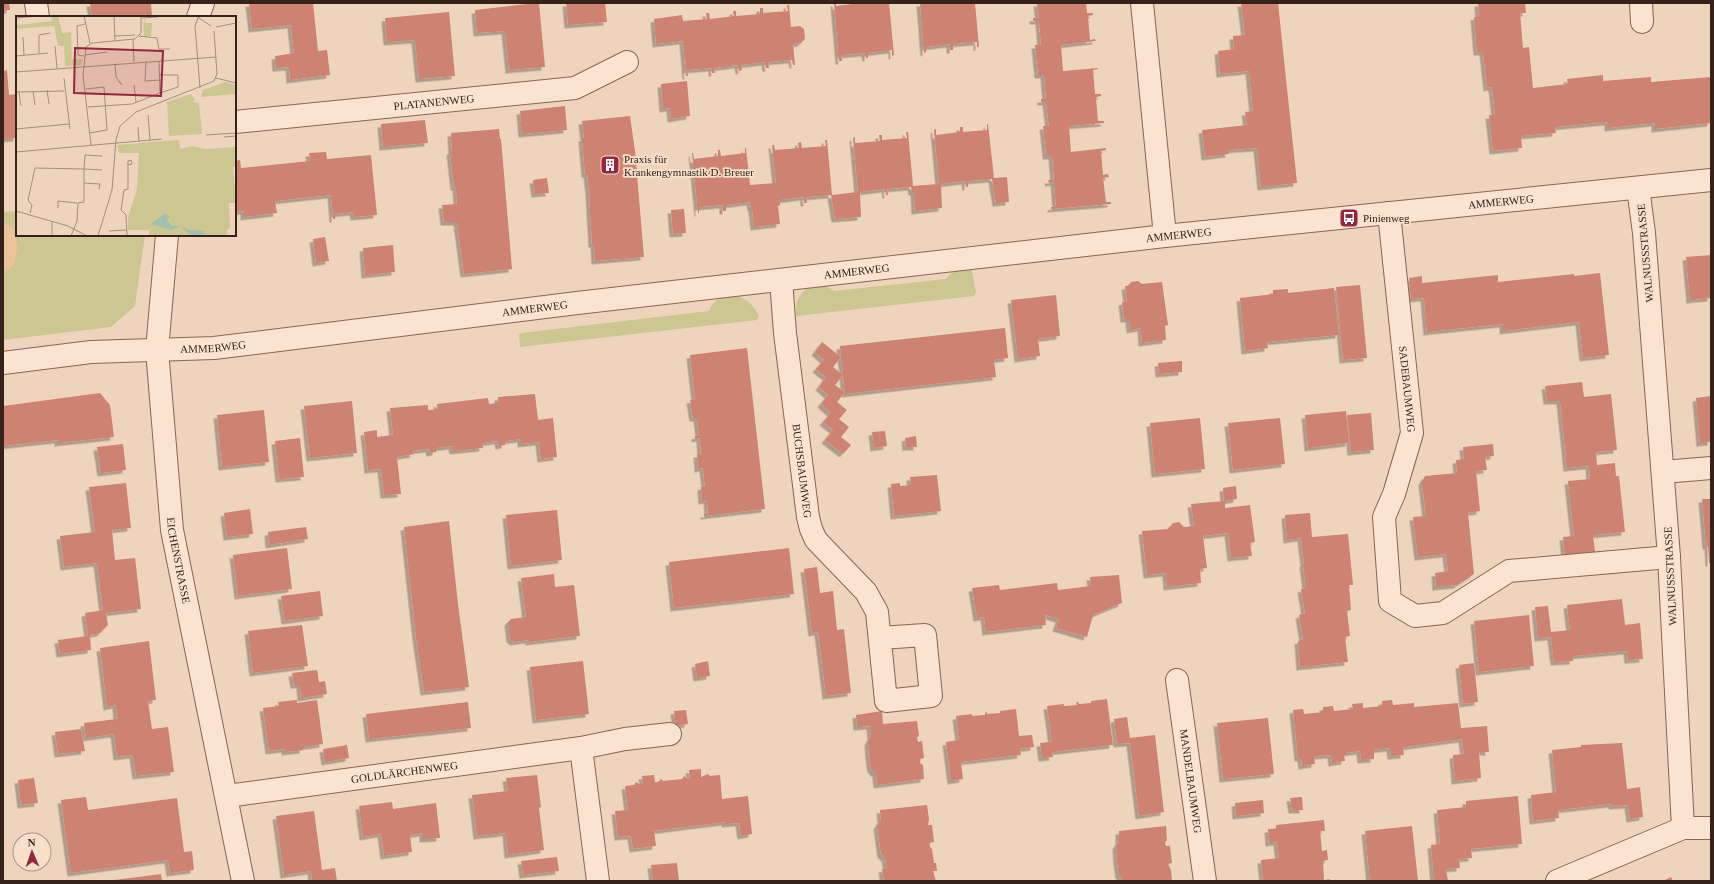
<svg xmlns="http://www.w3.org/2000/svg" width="1714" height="884" font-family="'Times New Roman',serif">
<defs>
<filter id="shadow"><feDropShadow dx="-3.5" dy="3.5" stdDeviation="0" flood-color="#0004"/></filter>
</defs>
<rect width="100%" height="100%" fill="#efd4bd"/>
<path fill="#ccc691" d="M17,211V235H145L135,306L111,327L3,340V212Z
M970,262L976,292L974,296L796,316C793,293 814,274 834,291L946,279L954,269Z
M738,296C748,300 754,306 759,316L757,320L520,347L519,335L521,333L709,311C716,296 723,297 738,296Z"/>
<path fill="#ecc298" d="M3,223H6L14,231L18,248L14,264L3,274Z"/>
<path fill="#ce8271" filter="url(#shadow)" d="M3,3H9L10,10L3,11Z
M90,3H151L152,17H92Z
M249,3H313L318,51L327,50L330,75L290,80L289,67L276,68L275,56L294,53L291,25L252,29Z
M527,3H539L545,67L509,70L505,31L477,33L475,10L527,4Z
M566,3H605L607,22L568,25Z
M834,3H836V6L860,3H889L894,55L892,56V50L868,53V58H866L865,53L841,55L842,61H839Z
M920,3H975L979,47H977V42L953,44V50H950V44L926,47V52L924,53Z
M1037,3H1086L1087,13H1093V15L1088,16L1090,40L1095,39L1096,41L1061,45L1063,71L1098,68V69L1093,70L1095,94H1101V96L1096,97L1098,121H1104V123L1069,126L1071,152L1106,148V150L1101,151L1103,175L1108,174L1109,177L1103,178L1106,202H1111V204L1051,209V207L1056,206L1054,182L1049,183L1048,180H1054L1052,156H1046V154L1043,126H1049L1046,102H1041V99H1046L1044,75H1038L1035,45H1041L1039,21H1033V18H1039Z
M1241,3H1278L1297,183L1261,187L1257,148L1228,150L1229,154L1205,157L1202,130L1247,125L1245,112L1253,111L1249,71L1220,74L1218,51L1234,49L1233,36L1245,35Z
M1478,3H1525L1526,13H1520L1523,48L1529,47L1533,88L1568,84L1567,79L1603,75V81L1651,77V82L1711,77V123L1655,129V123L1608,128V122L1555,127L1556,133L1521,136L1522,148L1493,151L1489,115H1495L1492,87L1487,88L1483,52H1477L1474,17L1479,16Z
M787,5H789L791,27L800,26L804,29L805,39L801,43L793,44L795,65H793L792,60L768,62L769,68H766L765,62L741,65L742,70L739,71L738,65L714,68L715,73H712V68L687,70L688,76H686L683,41L656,44L654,19L682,15L683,21L707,19L706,13H709L710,19L734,16L733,11H736V16L760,14V8H763V13L788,11Z
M449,12L455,76L419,79L415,40L387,42L385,18Z
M7,70L9,95L17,94V138L3,139V71Z
M687,81L690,116L671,119L670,108L663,109L661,84Z
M565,106L567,130L522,134L520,111Z
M630,116L635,151L644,257L595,261L594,244H592L589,191L587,174H585L582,138H584L582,121Z
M425,120L428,143L383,147L381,124Z
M987,124H988L994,178L1007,177L1009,202L996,203L992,179L968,181V187H966L965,181L941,184L942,208L915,211L914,192H912L911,187L887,189L888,195H886L885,189L860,192L861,217L835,219L831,195L806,197L807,203H804V197L780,200V205L778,206L780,224L754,227L752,208H751L750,202L726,205V211H723V205L699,207V213H698L692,153H693L694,159L718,156V150H720L721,156L745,153V148H746L750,185L776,183L772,145H774L775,150L799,148L798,143L801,142L802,148L826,146L825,140H827L832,195L858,192L853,138L855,137V143L880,141L879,135H882V140L907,138L906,132H908L913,186L939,184L934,130L936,129V135L960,132V127H963V132L987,130Z
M499,129L500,139H501L512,269L464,274L457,222H444L442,205L457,204L456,187H454L450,151H452L451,133Z
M326,152L327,159L371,155L377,215L354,217L353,212L335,214V219H333L331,195L275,201L277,213L244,217V211L235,212V161L240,160L241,168L310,161L309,153Z
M547,178L549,193L535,194L533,180Z
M684,209L686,233L673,234L671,210Z
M325,237L329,261L316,263L313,239Z
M393,245L395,272L365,275L363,248Z
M1711,255V298L1690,300L1686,257Z
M1600,273L1609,355L1583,358L1579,322L1503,331V324L1427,332L1424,298L1411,299L1409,278L1422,276V283L1498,275V282L1574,274V276Z
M1138,281L1142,284L1162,282L1168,325L1165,326L1166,340L1142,343L1141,328L1130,330L1129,319H1124L1122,302L1127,301L1125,286H1128L1131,282Z
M1360,285L1367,358L1343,360L1336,287Z
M1334,288L1339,335L1267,342L1268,348L1245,351L1240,298L1273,294V290L1288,289V293Z
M1056,295L1060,336L1038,339L1040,356L1018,359L1011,300Z
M1005,328L1008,358L994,360L996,377L845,394L843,375L835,385L845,392L837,402L847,410L839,419L849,427L841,437L851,445L843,454L825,440L833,430L823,422L831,413L821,404L828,395L819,387L826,377L816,369L824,360L815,352L822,342L841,357L833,367L843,375V371L841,357L840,346Z
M747,348L765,509L704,516V514H708L707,500L702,501L701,487L705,486L703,468L698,469L697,454H701L700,438L695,439V436L699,435L697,418H693L690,400L695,399L690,355Z
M1182,361V372L1159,374L1158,363Z
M1582,382L1584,397L1611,394L1617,450L1596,452L1597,465L1615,463L1616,476H1619L1625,532L1593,535L1595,552L1565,555L1563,537L1574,536L1568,481L1590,479L1589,466L1567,468L1560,401H1547L1545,386Z
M100,393L110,405L114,437L58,443V440L3,446V406Z
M535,394L538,420L553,418L557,457L541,459L539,442L521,444V439L505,441V445L499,446L498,441L482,443L483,448L453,451L452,446L436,448V452L430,453L429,449L413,451L414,454L397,457L401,494L384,495L381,469L368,470L364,432L377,430V437L393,435L390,408L428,405V410L438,409L437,404L488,398L489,404L498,403V397Z
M1711,396V442L1700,443L1696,398Z
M352,401L357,453L310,458L304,406Z
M264,410L269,462L222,467L217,415Z
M1346,411L1349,443L1308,448L1305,415Z
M1371,413L1374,450L1351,452L1347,415Z
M1200,418L1205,469L1155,474L1150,423Z
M1280,418L1285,464L1233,470L1228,423Z
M885,431L887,446L874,448L872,432Z
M916,436L917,447H906L905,438Z
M300,438L304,477L279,479L275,441Z
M123,444L126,470L101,473L97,447Z
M1493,444L1494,456L1485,457L1487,470L1476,471L1480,511L1468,513L1474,574L1457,585L1436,587L1435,573L1448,571L1446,554L1418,557L1413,517L1426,516L1422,482L1425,476L1457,473L1456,460L1464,459L1463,447Z
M937,475L941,511L894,516L891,484L900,483V486L911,485L910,477Z
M126,483L131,528L112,530L115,560L135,558L141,609L106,613L108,625L100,633L90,635L91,650L60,654L58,640L88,636L85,613L103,610L97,563L64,567L60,536L95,532L89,487Z
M1236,486L1237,499L1225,501V508L1250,505L1255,542L1250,543L1252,556L1231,558L1228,533L1203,536L1207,568L1200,569L1201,583L1167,587L1166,573L1147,575L1142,531L1168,529L1173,523L1179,522L1184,527L1194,526L1191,504L1224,501L1223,488Z
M1702,499H1711V563H1709L1708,546H1706Z
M250,509L253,534L227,537L224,513Z
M557,510L562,560L511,566L506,515Z
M1310,513L1312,537L1348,534L1353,585H1349L1351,610L1347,611L1350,636L1345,637L1348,662L1300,667L1298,641L1303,639L1299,615L1305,613L1301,589L1306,588L1303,564L1304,563L1301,538L1287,540L1285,515Z
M449,521L458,604L469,687L424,692L416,637L404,527Z
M306,527L308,539L269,545L268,532Z
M287,548L292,589L238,596L233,555Z
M789,548L794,594L674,608L669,562Z
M817,567L820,593L833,591L837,630L844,629L851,693L826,696L818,632L812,633L804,569Z
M554,574L555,587L574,585L580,636L529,642L528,640L514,642L510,639L508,622L511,619L526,617L521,578Z
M1119,575L1122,603L1093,615L1087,637L1056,628L1059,619L1045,615L1046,625L986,632L984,617L977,618L972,588L999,585L1000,590L1057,583L1058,590L1091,586L1090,577Z
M320,591L323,616L285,621L281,596Z
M1622,599L1625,625L1640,623L1643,659L1628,660L1627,651L1573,656V661L1554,662L1551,637L1538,638L1535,607L1548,606L1551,632L1570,630L1567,605Z
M1529,615L1534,666L1479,672L1474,621Z
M302,625L308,666L253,673L248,631Z
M149,641L156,700L148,701L152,729L168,727L174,772L136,776L133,755L117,757L114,734L86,738L84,723L117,719L116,705L107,707L100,648Z
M583,661L589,714L536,720L530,667Z
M708,661L710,676L697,678L695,664Z
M1474,663L1478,702L1463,704L1459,665Z
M317,670L319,682L325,681L327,694L301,698L300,685H294L292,673Z
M1107,699L1113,745L1052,752L1053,757L1042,758L1040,743L1052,742L1047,706L1064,704V706L1077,705L1076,702H1078L1079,704L1091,703V701Z
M297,700V703L317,700L323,744L303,747V750L285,752V749L269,751L263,708L279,706L278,702Z
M1392,700L1393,705L1414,703V707L1458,703L1461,728L1487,726L1489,752H1479L1481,778L1455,781L1453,755L1464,754L1462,739L1405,747L1403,748L1404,755L1391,756L1390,748L1374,750V759L1361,760L1360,751L1346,753V755H1344L1345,761L1332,763L1331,755L1314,756L1315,764L1302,766L1301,758H1298L1293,710L1303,709L1304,714L1323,712V707L1333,706L1334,711L1353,709L1352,704L1363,703V708L1382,706V701Z
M468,702L471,728L369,739L366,714Z
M1016,709L1019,736L1032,735L1034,747L1020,749L1021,755L961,762L963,779L951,781L946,742L959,740L956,716L972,714V716L985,715V713L987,712V714L1000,713V711Z
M686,710L688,724L676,726L674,711Z
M882,711L883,724L917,721L919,735L917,738L918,742L922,741L924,758L920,759V763L923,765L924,779L877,785L876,774L871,769L869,756L868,742L871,736L870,726L857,727L856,715Z
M1127,717L1130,738L1155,735L1164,812L1139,816L1130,743L1117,744L1114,719Z
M1268,718L1274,774L1223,779L1217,723Z
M81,729L85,751L58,754L55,732Z
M1622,743L1627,789L1640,787L1643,817L1630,819L1628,805L1612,806V804L1558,810L1559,818L1533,821L1531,795L1556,792L1552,750L1581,747V745Z
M347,745L349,758L325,762L323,749Z
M701,769V777L708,774L710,776L720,775L722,799L748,796L752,834L741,836L739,823L725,824V822L654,831L656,846L633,849L631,836L618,837L615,811L628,810L625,786L634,785L636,782L639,784H643L642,776L654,775L655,782H658L661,779L663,781L682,779L684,776L688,779L690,778L689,770Z
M537,775L541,807L539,808L544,850L508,855L506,833L477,836L472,795L508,791L506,778Z
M34,778L38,803L21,805L18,780Z
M1518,796L1522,844L1471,849L1472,858L1459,859L1460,868L1446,869L1448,881H1434L1431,845L1440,844L1437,810L1466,807V801Z
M86,797L88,810L177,798L184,852L192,851L194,870L170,873L168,860L71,873L61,800Z
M1302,797L1303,810H1292L1290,798Z
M1263,800L1264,813L1236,816L1235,803Z
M392,802L393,809L436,803L440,838L423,839V833L410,835L412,852L384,856L381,834L363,837L359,806Z
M927,805L929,819L928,825H932L934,842L929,843L930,847L932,849L934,863H936L937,871H933L936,881H884L882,869L887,868L885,858L881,854L877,826L881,820L880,810Z
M314,811L322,870L335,868L337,881H312L311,871L284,875L276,816Z
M1324,820L1325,831H1320L1322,851L1327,850L1328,860L1323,861L1324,880L1330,879V881H1263L1261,860L1279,858L1277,842L1269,843L1268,829H1276V825Z
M1166,826L1167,840L1165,843L1166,846H1170L1172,863L1168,864L1171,870L1172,881H1124L1119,875L1117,861L1116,846L1119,841V831Z
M1412,826L1418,881H1370L1365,831Z
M557,857L559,871L523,875L521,861Z
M677,863L679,881H653L651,865Z
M161,874L162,881H114V880Z
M1671,877L1673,881H1663Z"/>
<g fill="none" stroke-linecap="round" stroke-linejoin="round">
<g stroke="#876456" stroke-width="24">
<g id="minor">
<path d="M36,3L38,17"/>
<path d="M1142,3L1165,236"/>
<path d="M1641,3L1642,22"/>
<path d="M198,17L203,3"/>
<path id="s1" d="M235,122L575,88L627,62"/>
<path id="s2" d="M1389,213L1412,433L1394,494L1384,517L1390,601L1415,616L1443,613L1509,571L1669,557"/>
<path id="s3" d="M167,235L157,350L172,530L243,881"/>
<path id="s4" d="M781,280L785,333L808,517L811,529L816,540L866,592L877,612L886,701L931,696L925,635L880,638"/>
<path id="s5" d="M3,363L91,352L214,348L577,303L1165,236L1711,180"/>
<path d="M1663,472L1711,468"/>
<path id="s6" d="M1177,680L1205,881"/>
<path d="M581,748L625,739L670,734"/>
<path id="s7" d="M227,796L581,748L598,881"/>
<path d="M1683,828H1711"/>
<path d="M1557,881L1683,828L1669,557L1644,233L1638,188"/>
</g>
</g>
<use href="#minor" stroke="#fae3d0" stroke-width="22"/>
</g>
<defs>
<g id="building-square" transform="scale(1)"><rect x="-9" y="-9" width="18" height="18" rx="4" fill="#972440" stroke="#f6e0cc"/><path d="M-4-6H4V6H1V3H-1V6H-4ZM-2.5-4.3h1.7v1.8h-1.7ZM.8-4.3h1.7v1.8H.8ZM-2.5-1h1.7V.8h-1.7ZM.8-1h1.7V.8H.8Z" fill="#fff"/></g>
<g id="bus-square" transform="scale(1)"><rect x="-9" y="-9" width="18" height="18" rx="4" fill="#972440" stroke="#f6e0cc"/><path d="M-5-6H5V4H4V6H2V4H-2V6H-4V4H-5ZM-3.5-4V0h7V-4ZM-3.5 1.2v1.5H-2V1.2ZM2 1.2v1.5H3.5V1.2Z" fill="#fff"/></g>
</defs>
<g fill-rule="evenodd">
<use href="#building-square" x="610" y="165"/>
<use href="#bus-square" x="1349" y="218"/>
</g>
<g text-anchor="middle" stroke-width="3.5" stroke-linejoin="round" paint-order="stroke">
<g font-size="11" fill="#35221b" stroke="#f6e0cc">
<text dy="4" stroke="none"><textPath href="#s1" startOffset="200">PLATANENWEG</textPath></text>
<text dy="4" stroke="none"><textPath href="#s5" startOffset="1507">AMMERWEG</textPath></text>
<text dy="4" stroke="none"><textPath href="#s5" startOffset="1183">AMMERWEG</textPath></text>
<text transform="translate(1645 253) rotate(-95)" y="4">WALNUSSSTRASSE</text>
<text dy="4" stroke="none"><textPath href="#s5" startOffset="859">AMMERWEG</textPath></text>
<text dy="4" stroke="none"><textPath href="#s5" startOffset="535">AMMERWEG</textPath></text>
<text dy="4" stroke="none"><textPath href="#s5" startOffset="211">AMMERWEG</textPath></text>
<text dy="4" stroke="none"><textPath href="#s2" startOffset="177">SADEBAUMWEG</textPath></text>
<text dy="4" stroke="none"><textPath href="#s4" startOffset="192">BUCHSBAUMWEG</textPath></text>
<text dy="4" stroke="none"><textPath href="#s3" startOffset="327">EICHENSTRASSE</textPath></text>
<text transform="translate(1670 576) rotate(-93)" y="4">WALNUSSSTRASSE</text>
<text dy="4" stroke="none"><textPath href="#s7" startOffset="179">GOLDLÄRCHENWEG</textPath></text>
<text dy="4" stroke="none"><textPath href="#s6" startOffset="102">MANDELBAUMWEG</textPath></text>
</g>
<g font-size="11" fill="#35221b" stroke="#f6e0cc" text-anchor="start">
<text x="624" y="163">Praxis für<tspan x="624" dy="13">Krankengymnastik D. Breuer</tspan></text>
<text x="1363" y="222">Pinienweg</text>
</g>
</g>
<g transform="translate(16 16)">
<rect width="220" height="220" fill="#efd4bd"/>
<path d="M35,0H42L46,17L55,16L56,43H67L65,49L49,50L48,30H42L38,10L0,13V6L2,9L36,5ZM130,2L129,7H136L135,20L128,21L127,7ZM209,66L220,69V78L185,81L187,74ZM175,78L179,84L176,86L183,87L186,118L153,120L151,86ZM161,124L163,125L164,133L176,130L189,133L220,131V150H217L220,187H213L214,212L211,214V220L133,219V214H112V201L121,173L123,137H103L101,129Z" fill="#ccc691"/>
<path d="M148,198L154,200L151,205L156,210H164L173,214L187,215L189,220H176L164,210L156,214L135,208Z" fill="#a1c0af"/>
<path fill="none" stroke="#a58d7c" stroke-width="1" d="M68,0L74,27M98,0L99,25M180,0L195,10M1,2L23,0M126,2L142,1M182,2L179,10L184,72M200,11L220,7M99,20L119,19M123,20L141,22L143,33H154M7,21L8,39M117,24L118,46M39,30L41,52M23,37V19L34,17M69,39L91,36M0,40L32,37M68,40L62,39L61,10L69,8M130,46L129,65L144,64M99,48L100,61L106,69L103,66M0,56L200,41M143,59H162V71L144,77M48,62L54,113M200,62L220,67M118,69L120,86M70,73L88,71L91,114L74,117M31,74L33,88M17,75L19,89M0,76L48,75M3,76L5,90M72,91L116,88L144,77L143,45M132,99L134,124M122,111L123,125M0,113L53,108M190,119L220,117M208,121L220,120M75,129L67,59L70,31L76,27L119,23L125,17V0M0,136L146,123M86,140L69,139L68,153L86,154M68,167L84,168L83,173M42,192V185L61,187M0,195L52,210L71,220M14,197L16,189L12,184L19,152L68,153V186L62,187L61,205L55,220M93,215L110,214M36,220V205M82,220L96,174L100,124L104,110L120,96L198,65L201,58L198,15M111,220L110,199L105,194L108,174L112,173V145L115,144L116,148L112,149"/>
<path fill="#972440" fill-opacity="0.15" stroke="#972440" stroke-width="2" d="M59,32L147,35L145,80L58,77Z"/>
<rect width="220" height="220" fill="none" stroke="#35221b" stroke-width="2"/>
</g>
<rect width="1714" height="884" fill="none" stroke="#35221b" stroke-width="8"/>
<g transform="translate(32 852) rotate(358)"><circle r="19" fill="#f6e0cc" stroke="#a99485"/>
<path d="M0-3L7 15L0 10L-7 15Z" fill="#972440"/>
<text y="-6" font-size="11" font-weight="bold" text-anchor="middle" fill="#35221b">N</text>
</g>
</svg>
